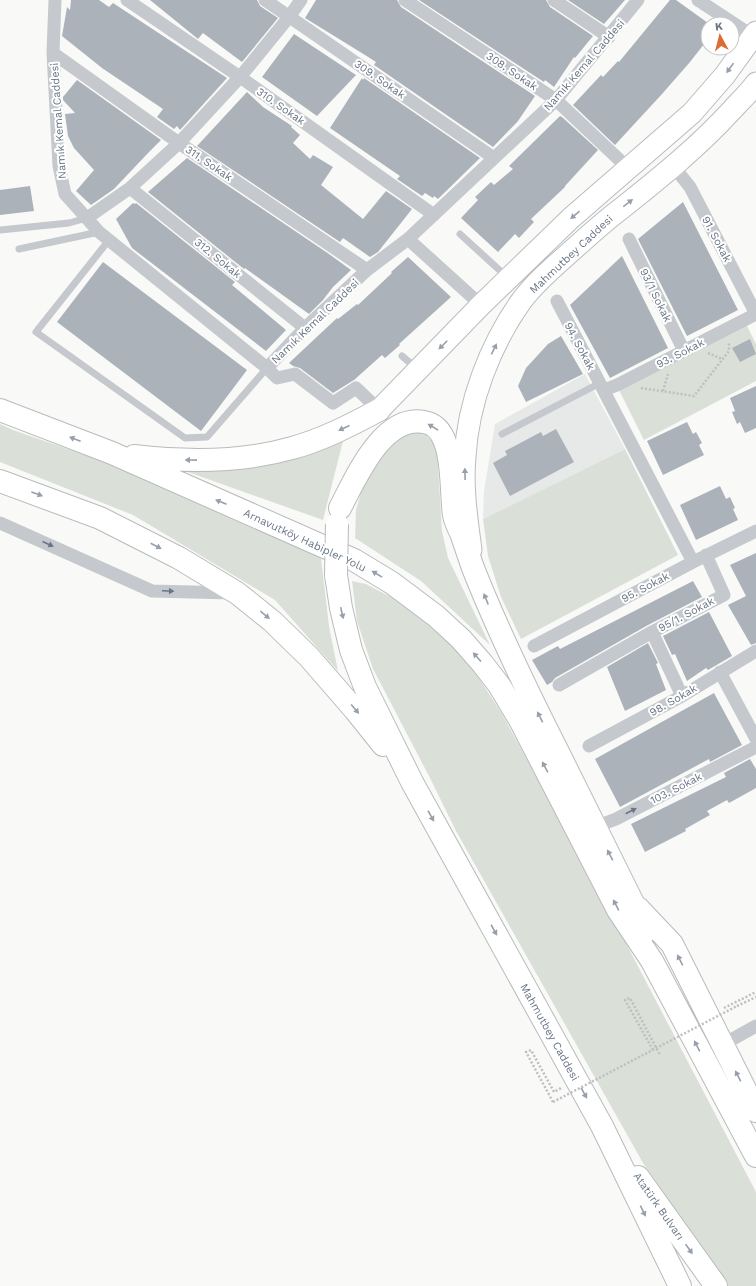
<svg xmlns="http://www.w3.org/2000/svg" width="756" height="1286" font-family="'Work Sans',sans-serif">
<rect width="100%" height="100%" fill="#f9f9f7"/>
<path fill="#e7e8e8" d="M585,374L625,449L483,519L484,491L495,424Z"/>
<path fill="#dae0d8" d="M746,324L756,344V381L644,440L619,390Z
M0,424L13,430L119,467L286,538L321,558L329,626L338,671L275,600L133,515L0,462Z
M413,431C426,434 430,437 437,449L442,531L448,558L490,645L421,581L355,538L356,510L367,472L386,445Z
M343,441L323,520L182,470L300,455Z
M625,449L678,555L521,639L501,597L488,556L483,519Z
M352,581L366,584L406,605L452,643L475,672L502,714L535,774L561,819L756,1192V1286H728L705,1256L643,1163L456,831L430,778L373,669L357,621Z"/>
<path fill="#abb2b9" d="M71,0H99L109,7L113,3L227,78L180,130L177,126L174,129L157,117L163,109L102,68L62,36L67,7L70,10Z
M150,0H257L260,6L278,18L242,62L203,33L198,39Z
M316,0H397L401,7L535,96L518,121L493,147L374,65L376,62L365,55L305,18Z
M419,0H546L550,7L593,36L575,58L574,57L554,87L545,80L544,82Z
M568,0H625L604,24Z
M670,0H676L708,23V39L690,62L662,94L615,145L573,105L601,75L603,77L618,61L619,62Z
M294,34L356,75L317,116L262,77Z
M362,78L363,80L364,78L480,158L438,199L434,196L433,198L425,193L422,196L397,179L400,176L330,128Z
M77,80L161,140L149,152L114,189L91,205L76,191L94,170L74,148L68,136L65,114L75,113L63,100V97Z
M247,92L263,107L292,126L291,127L300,135L293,143L310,159L313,155L333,167L321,185L363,219L386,191L412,209L378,252L370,257L343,238L340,242L197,146Z
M560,116L562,117L598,150L565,186V187L531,219L534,222L519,238L515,234L498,252L461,218L478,200L475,197L491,182L494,185L513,169L509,166Z
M187,158L329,254L351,270L333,287L323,300L309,314L245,268L244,269L148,192Z
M30,186L34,211L0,215V190Z
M683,202L738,310L687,336L638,239Z
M133,203L135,204L136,203L235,282L232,285L286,330L266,351L132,248L116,219Z
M622,256L668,348L610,378L570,305Z
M408,257L451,297L399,344L400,345L385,358L382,355L354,380L333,393L300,368L293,366L289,363L337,318L338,319L357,304L358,305L392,273L391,272Z
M103,262L247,370L201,431L57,322Z
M561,336L583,374L526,402L518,386L526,368L548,344Z
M750,339L756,354L740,362L732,348Z
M756,386V428L745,433L740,422L737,424L732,412L735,411L730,398Z
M687,422L693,434L696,432L702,443L699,445L704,455L663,475L647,441Z
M556,429L574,462L510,496L493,463L507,455L505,451L541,432L543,436Z
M720,486L726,499L730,497L735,508L733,509L738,520L696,540L680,505Z
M756,553V643L751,645L728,605L746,596L730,565Z
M693,581L702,597L648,625L555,678L552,682L547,685L532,660L558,646L560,649Z
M709,612L732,656L708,670L706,668L687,681L675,654L672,655L663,636Z
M648,643L658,663L656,664L666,690L625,711L607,667Z
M714,693L742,745L710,762L709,759L620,807L595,759Z
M750,759L756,769V788L729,803L727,800L707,811L710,815L685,829L686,831L645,852L631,824L726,777L724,773Z"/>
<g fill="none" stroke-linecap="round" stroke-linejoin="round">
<g stroke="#b8bcc0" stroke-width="23">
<path id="primary" d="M379,410L481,305L571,218L692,113L725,75L756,32
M471,550C467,519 462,488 465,457C468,402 490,345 522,300C535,283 551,269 567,255C585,239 602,223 622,208C661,177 698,147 732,110C740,101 749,93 756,83"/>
</g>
<g stroke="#b8bbbe" stroke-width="24">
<path id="highway" d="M0,410L112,453L354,560L392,583L436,616L461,639L482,663L499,685L520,720L618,910L652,961L756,1156
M134,456C186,462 240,463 292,448C322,440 351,425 379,410
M0,481L100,518L179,558L237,593L272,621L309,657L355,710L383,745
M340,508C356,478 384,410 428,423C456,432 450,492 454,515C455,521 458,527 461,533C465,545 469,556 473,568C498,631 527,691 558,752C583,802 608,852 633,903L643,934
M336,575L341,608L351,650L365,687L412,782L602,1126L680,1286
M638,908L672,944L756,1111
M638,1177L716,1286"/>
</g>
<path stroke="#bdbfc2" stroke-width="2.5" stroke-dasharray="2 2" stroke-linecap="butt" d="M708,353L722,359
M641,388L694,396L729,351V342
M663,391L668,374
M737,1006L756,997
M724,1008L756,992
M653,1050L625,1000L630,998L660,1055
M553,1102L526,1052L531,1050L554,1092L561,1088"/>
<path stroke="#c5c8cc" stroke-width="7" d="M0,230L69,223L87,218
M460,234L507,277
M109,240L36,332L185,438L207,437L267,368
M19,249L99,232
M402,356L416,368
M502,434L600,383"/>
<path stroke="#c5c8cc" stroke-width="13" d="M55,0L53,53L59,166L65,194L99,232L267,368L305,328L367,270L408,239L556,100L638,0
M127,0L240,77L434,215
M265,0L494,158
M405,0L556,100L628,168
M554,0L609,37
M698,0L753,36
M53,53L179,143L367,270
M674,167L690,187L756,314
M130,188L305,328
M87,218L130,188L179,143L240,77L289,17L301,0
M408,239L481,305
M629,239L684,351
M557,301L693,562
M267,368L277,378L295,374L333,403L356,388L379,410
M604,390L617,385L756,314
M0,523L152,591L232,593
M652,632L724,595L706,555
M534,646L693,562L756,531
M720,672L756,739
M559,685L652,632L682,696
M589,746L682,696L756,651
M595,827L616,819L756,747
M722,1045L756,1026"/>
<use href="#primary" stroke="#fff" stroke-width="21"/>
<use href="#highway" stroke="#fff" stroke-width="22"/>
<g stroke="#b8bbbe" stroke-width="24" stroke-linecap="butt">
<path id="highway-bridge" d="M336,575L337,524"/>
</g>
<path stroke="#bdbfc2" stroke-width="2.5" stroke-dasharray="2 2" stroke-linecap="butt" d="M553,1102L737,1006"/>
<use href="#highway-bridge" stroke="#fff" stroke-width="22"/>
</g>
<defs><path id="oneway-solid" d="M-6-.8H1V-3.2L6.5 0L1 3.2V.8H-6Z"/></defs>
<g fill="#969faa">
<use href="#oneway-solid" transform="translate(730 68) rotate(126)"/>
<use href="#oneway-solid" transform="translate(628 203) rotate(-38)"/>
<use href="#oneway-solid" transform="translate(575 215) rotate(139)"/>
<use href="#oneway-solid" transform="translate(443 345) rotate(135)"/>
<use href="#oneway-solid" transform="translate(494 349) rotate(-64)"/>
<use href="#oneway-solid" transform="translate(433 427) rotate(-149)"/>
<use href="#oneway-solid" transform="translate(344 428) rotate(156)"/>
<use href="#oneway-solid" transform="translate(75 439) rotate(-159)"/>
<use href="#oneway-solid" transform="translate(191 460) rotate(-179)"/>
<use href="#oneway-solid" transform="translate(465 474) rotate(-91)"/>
<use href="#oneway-solid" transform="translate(37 494) rotate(20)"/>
<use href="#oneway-solid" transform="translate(221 502) rotate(-157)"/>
<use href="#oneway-solid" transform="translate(156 546) rotate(27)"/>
<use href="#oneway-solid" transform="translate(377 574) rotate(-149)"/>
<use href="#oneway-solid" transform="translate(486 599) rotate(-112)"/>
<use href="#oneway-solid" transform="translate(342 613) rotate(77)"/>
<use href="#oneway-solid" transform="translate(265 615) rotate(39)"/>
<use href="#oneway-solid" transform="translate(477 657) rotate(-132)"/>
<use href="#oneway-solid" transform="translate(355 709) rotate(50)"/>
<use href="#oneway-solid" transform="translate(540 717) rotate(-117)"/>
<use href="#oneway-solid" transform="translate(545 767) rotate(-118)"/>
<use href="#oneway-solid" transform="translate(431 816) rotate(61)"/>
<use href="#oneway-solid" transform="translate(610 855) rotate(-117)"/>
<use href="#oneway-solid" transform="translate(616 905) rotate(-118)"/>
<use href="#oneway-solid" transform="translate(494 930) rotate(61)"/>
<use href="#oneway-solid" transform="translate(680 960) rotate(-117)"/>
<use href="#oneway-solid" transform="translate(697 1046) rotate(-118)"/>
<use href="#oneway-solid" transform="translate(738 1076) rotate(-117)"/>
<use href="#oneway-solid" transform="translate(584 1093) rotate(61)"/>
<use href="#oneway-solid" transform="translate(643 1211) rotate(64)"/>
<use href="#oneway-solid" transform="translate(689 1249) rotate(55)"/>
</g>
<g fill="#697686">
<use href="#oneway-solid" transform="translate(48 544) rotate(24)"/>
<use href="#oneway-solid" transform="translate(168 591) rotate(2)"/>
<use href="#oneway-solid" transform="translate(631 811) rotate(-27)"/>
</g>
<g text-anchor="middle" stroke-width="4" stroke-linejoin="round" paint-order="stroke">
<g font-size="11" fill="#697686" stroke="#fff">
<text transform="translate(584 65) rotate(-49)" y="4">Namık Kemal Caddesi</text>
<text transform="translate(512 71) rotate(34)" y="4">308. Sokak</text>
<text transform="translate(380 79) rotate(35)" y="4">309. Sokak</text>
<text transform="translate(281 106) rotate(35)" y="4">310. Sokak</text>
<text transform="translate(58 121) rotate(-94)" y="4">Namık Kemal Caddesi</text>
<text transform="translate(209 163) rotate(34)" y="4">311. Sokak</text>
<text transform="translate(717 239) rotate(62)" y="4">91. Sokak</text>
<text transform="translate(571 254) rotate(-43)" y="4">Mahmutbey Caddesi</text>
<text transform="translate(218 258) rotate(39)" y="4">312. Sokak</text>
<text transform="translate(656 295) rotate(64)" y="4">93/1 Sokak</text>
<text transform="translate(315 321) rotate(-44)" y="4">Namık Kemal Caddesi</text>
<text transform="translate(580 346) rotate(62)" y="4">94. Sokak</text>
<text transform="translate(680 353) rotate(-27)" y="4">93. Sokak</text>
<text transform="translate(305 540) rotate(25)" y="4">Arnavutköy Habipler Yolu</text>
<text transform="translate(645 587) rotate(-28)" y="4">95. Sokak</text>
<text transform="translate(686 614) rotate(-28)" y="4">95/1. Sokak</text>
<text transform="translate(673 700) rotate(-30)" y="4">98. Sokak</text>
<text transform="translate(676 788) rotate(-27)" y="4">103. Sokak</text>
<text transform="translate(550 1032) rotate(61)" y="4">Mahmutbey Caddesi</text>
<text transform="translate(659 1206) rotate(55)" y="4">Atatürk Bulvarı</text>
</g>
</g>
<g transform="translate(720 36) rotate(353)"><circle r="19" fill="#ffffff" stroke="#c3c8cf"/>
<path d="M0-3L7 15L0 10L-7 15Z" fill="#dd6c32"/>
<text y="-6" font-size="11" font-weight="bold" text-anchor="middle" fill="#697686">K</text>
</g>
</svg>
